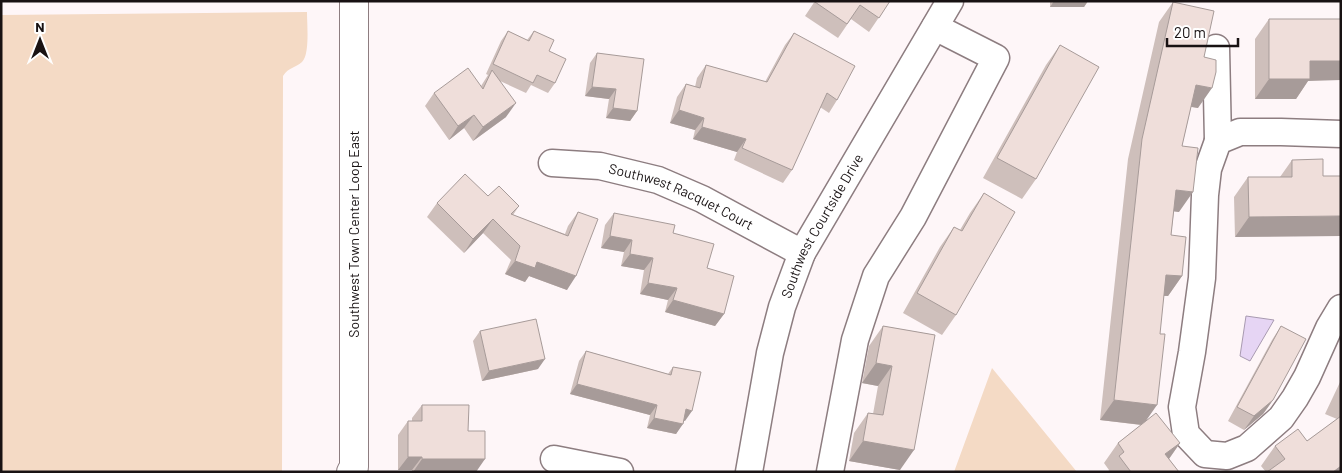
<svg xmlns="http://www.w3.org/2000/svg" width="1342" height="473" font-family="Barlow,sans-serif">
<rect width="100%" height="100%" fill="#fef6f8"/>
<path fill="#f4dac5" d="M307,12C307,23 310,55 302,62C295,68 289,67 283,76L282,472H1V15Z
M992,368L1077,472H954Z"/>
<path fill="#e6d5f4" stroke="#a89ab0" d="M1246,316L1274,320L1250,361L1240,356Z"/>
<g fill="none" stroke-linecap="round" stroke-linejoin="round">
<g stroke="#8d7d80" stroke-width="29">
<g id="minor">
<path d="M1216,48L1218,141"/>
<path d="M1341,134L1281,132H1240L1218,141L1208,169L1205,195L1202,278L1192,352L1182,407L1186,434L1205,454L1227,456L1247,448L1281,418L1295,398L1307,377L1329,328L1341,308"/>
<path id="s1" d="M552,163L600,166L658,180L702,199L802,253"/>
<path d="M554,459L620,472"/>
<path id="s2" d="M749,472L770,353L782,307L802,253L950,1"/>
<path d="M830,472L855,340L876,276L913,217L996,58L935,27"/>
</g>
</g>
<g stroke="#8d7d80" stroke-width="30">
<path id="major" d="M351,472L354,467V1"/>
</g>
<use href="#minor" stroke="#fff" stroke-width="26"/>
<use href="#major" stroke="#fff" stroke-width="28"/>
</g>
<path fill="#cebfbb" d="M815,1H890L869,32L851,19L838,38L805,16Z
M1050,1H1088L1084,7H1050Z
M1173,2L1204,57L1198,108L1191,107L1182,146L1179,212L1174,211L1171,235L1182,276L1168,296H1164L1146,420L1180,443L1169,459L1179,472H1108L1109,470L1104,463L1118,443L1141,425L1100,420L1128,159L1159,22Z
M1269,19L1308,81L1296,99H1255V39Z
M508,31L527,40L534,31L549,51L555,83L548,93L531,85L526,93L500,81L506,117L473,141L464,128L449,140L425,106L434,93L481,86L488,75L486,74L501,41Z
M794,33L837,100L829,113L820,107L792,170L783,183L734,160L737,152L693,139L695,130L670,123L677,97L686,84L695,87L697,78L706,65L765,82L785,45Z
M1060,45L1036,179L1022,199L983,178L1046,65Z
M597,53L637,111L630,121L606,118L609,99L585,96L590,63Z
M1292,160L1323,176L1235,237L1234,197L1248,177H1280Z
M984,193L956,315L942,335L903,313L940,247L954,227L960,230L970,213Z
M488,196L519,206L513,215L565,234L568,226L578,212L567,290L529,276L525,282L505,274L511,260L483,233L464,253L427,217L437,203Z
M614,213L673,233L707,268L724,314L715,326L665,312L668,300L640,294L644,270L621,266L624,252L601,248L605,225Z
M883,326L935,335L900,470L849,461L854,433L868,413L873,414L878,386L862,383L869,346Z
M1281,326L1273,400L1263,414L1244,430L1228,421L1272,340Z
M480,331L538,369L482,381L473,341Z
M586,351L668,374L673,367L685,421L684,420L676,434L647,428L650,415L570,394L579,361Z
M1341,380V472H1266L1261,466L1275,446L1307,441L1337,419L1325,414Z
M422,405L468,431L476,472H412V470H398V435L408,421H412V418Z"/>
<path fill="#a79b99" d="M1054,1H1088L1084,7H1050Z
M1310,61H1341V80L1308,81L1296,99H1255L1269,79Z
M1196,85L1212,88L1198,108L1182,105Z
M592,87L616,89L609,99L585,96Z
M516,103L506,117L473,141L483,127Z
M613,108L637,111L630,121L606,118Z
M679,110L704,118L695,130L670,123Z
M474,115L464,128L449,140L458,126Z
M702,127L746,139L737,152L693,139Z
M1176,190L1193,192L1179,212L1162,210Z
M1341,216V236L1235,237L1249,217Z
M493,219L483,233L464,253L473,239Z
M610,236L632,240L624,252L601,248Z
M630,254L653,258L644,270L621,266Z
M515,261L537,262L576,276L567,290L529,276L525,282L505,274Z
M1166,275L1182,276L1168,296L1152,295Z
M648,283L677,288L668,300L640,294Z
M673,300L724,314L715,326L665,312Z
M545,359L538,369L482,381L489,371Z
M876,363L892,366L878,386L862,383Z
M577,384L657,405L650,415L570,394Z
M1114,400L1157,405L1143,425L1100,420Z
M1273,400L1263,414L1244,430L1254,416Z
M686,409L692,411L685,421L679,419Z
M654,418L683,424L676,434L647,428Z
M863,441L914,450L900,470L849,461Z
M1180,443L1166,463L1165,454Z
M408,457H422L412,470H398Z
M422,459H485L476,472H413Z
M1341,466V472H1333Z"/>
<path fill="#efdeda" stroke="#a79b99" d="M815,1H890L879,18L860,5L847,24L815,2Z
M1173,2L1214,11L1204,57L1216,60V72L1212,88L1196,85L1182,146L1198,148L1193,192L1176,190L1171,235L1186,237L1182,276L1166,275L1160,334H1165L1157,405L1114,400L1142,139Z
M1269,19H1341V61H1310V79H1269Z
M508,31L529,41L534,31L554,40L549,51L566,59L555,83L537,75L533,83L493,64Z
M794,33L855,66L837,100L827,93L792,170L742,148L746,139L702,127L704,118L679,110L686,84L700,88L706,65L767,82Z
M1060,45L1099,67L1036,179L997,158Z
M597,53L644,59L637,111L613,108L616,89L592,87Z
M468,68L483,89L492,70L516,103L483,127L474,115L458,126L434,93Z
M1323,159V176H1341V216L1249,217L1248,177H1292V160Z
M465,174L488,196L499,186L519,206L511,214L568,236L578,212L598,219L576,276L537,262L535,268L515,261L520,246L493,219L473,239L437,203Z
M984,193L1015,212L956,315L917,293L954,227L962,231Z
M614,213L675,225L673,233L714,244L707,268L734,276L724,314L673,300L677,288L648,283L653,258L630,254L632,240L610,236Z
M536,319L545,359L489,371L480,331Z
M883,326L935,335L914,450L863,441L868,413L883,415L892,366L876,363Z
M1281,326L1306,339L1273,400L1254,416L1237,407Z
M586,351L671,375L673,367L701,372L692,411L686,409L683,424L654,418L657,405L577,384Z
M422,405H469L468,431H485V459H422V457H408V421H422Z
M1156,413L1180,443L1165,454L1179,472H1131L1119,456L1124,452L1118,443Z
M1341,416V466L1333,472H1267L1285,459L1275,446L1298,429L1307,441Z"/>
<g text-anchor="middle" stroke-width="4" stroke-linejoin="round" paint-order="stroke">
<g font-size="14" fill="#181213" stroke="#fff">
<text dy="5" stroke="none"><textPath href="#s1" startOffset="135">Southwest Racquet Court</textPath></text>
<text dy="5" stroke="none"><textPath href="#s2" startOffset="259">Southwest Courtside Drive</textPath></text>
<text transform="translate(354 234) rotate(-90)" y="5">Southwest Town Center Loop East</text>
</g>
</g>
<rect width="1342" height="473" fill="none" stroke="#181213" stroke-width="5"/>
<g transform="translate(40 40)" stroke="#ffffff" stroke-width="4" paint-order="stroke">
<path d="M0-4L9 19L0 12L-9 19Z" fill="#181213"/>
<text y="-8" font-size="14" font-weight="bold" text-anchor="middle" fill="#181213">N</text>
</g>
<path d="M1167 38v8h71v-8" fill="none" stroke="#181213" stroke-width="2.5"/>
<text x="1174" y="38" font-size="15" fill="#181213" stroke="#ffffff" stroke-width="4" paint-order="stroke">20 m</text>
</svg>
